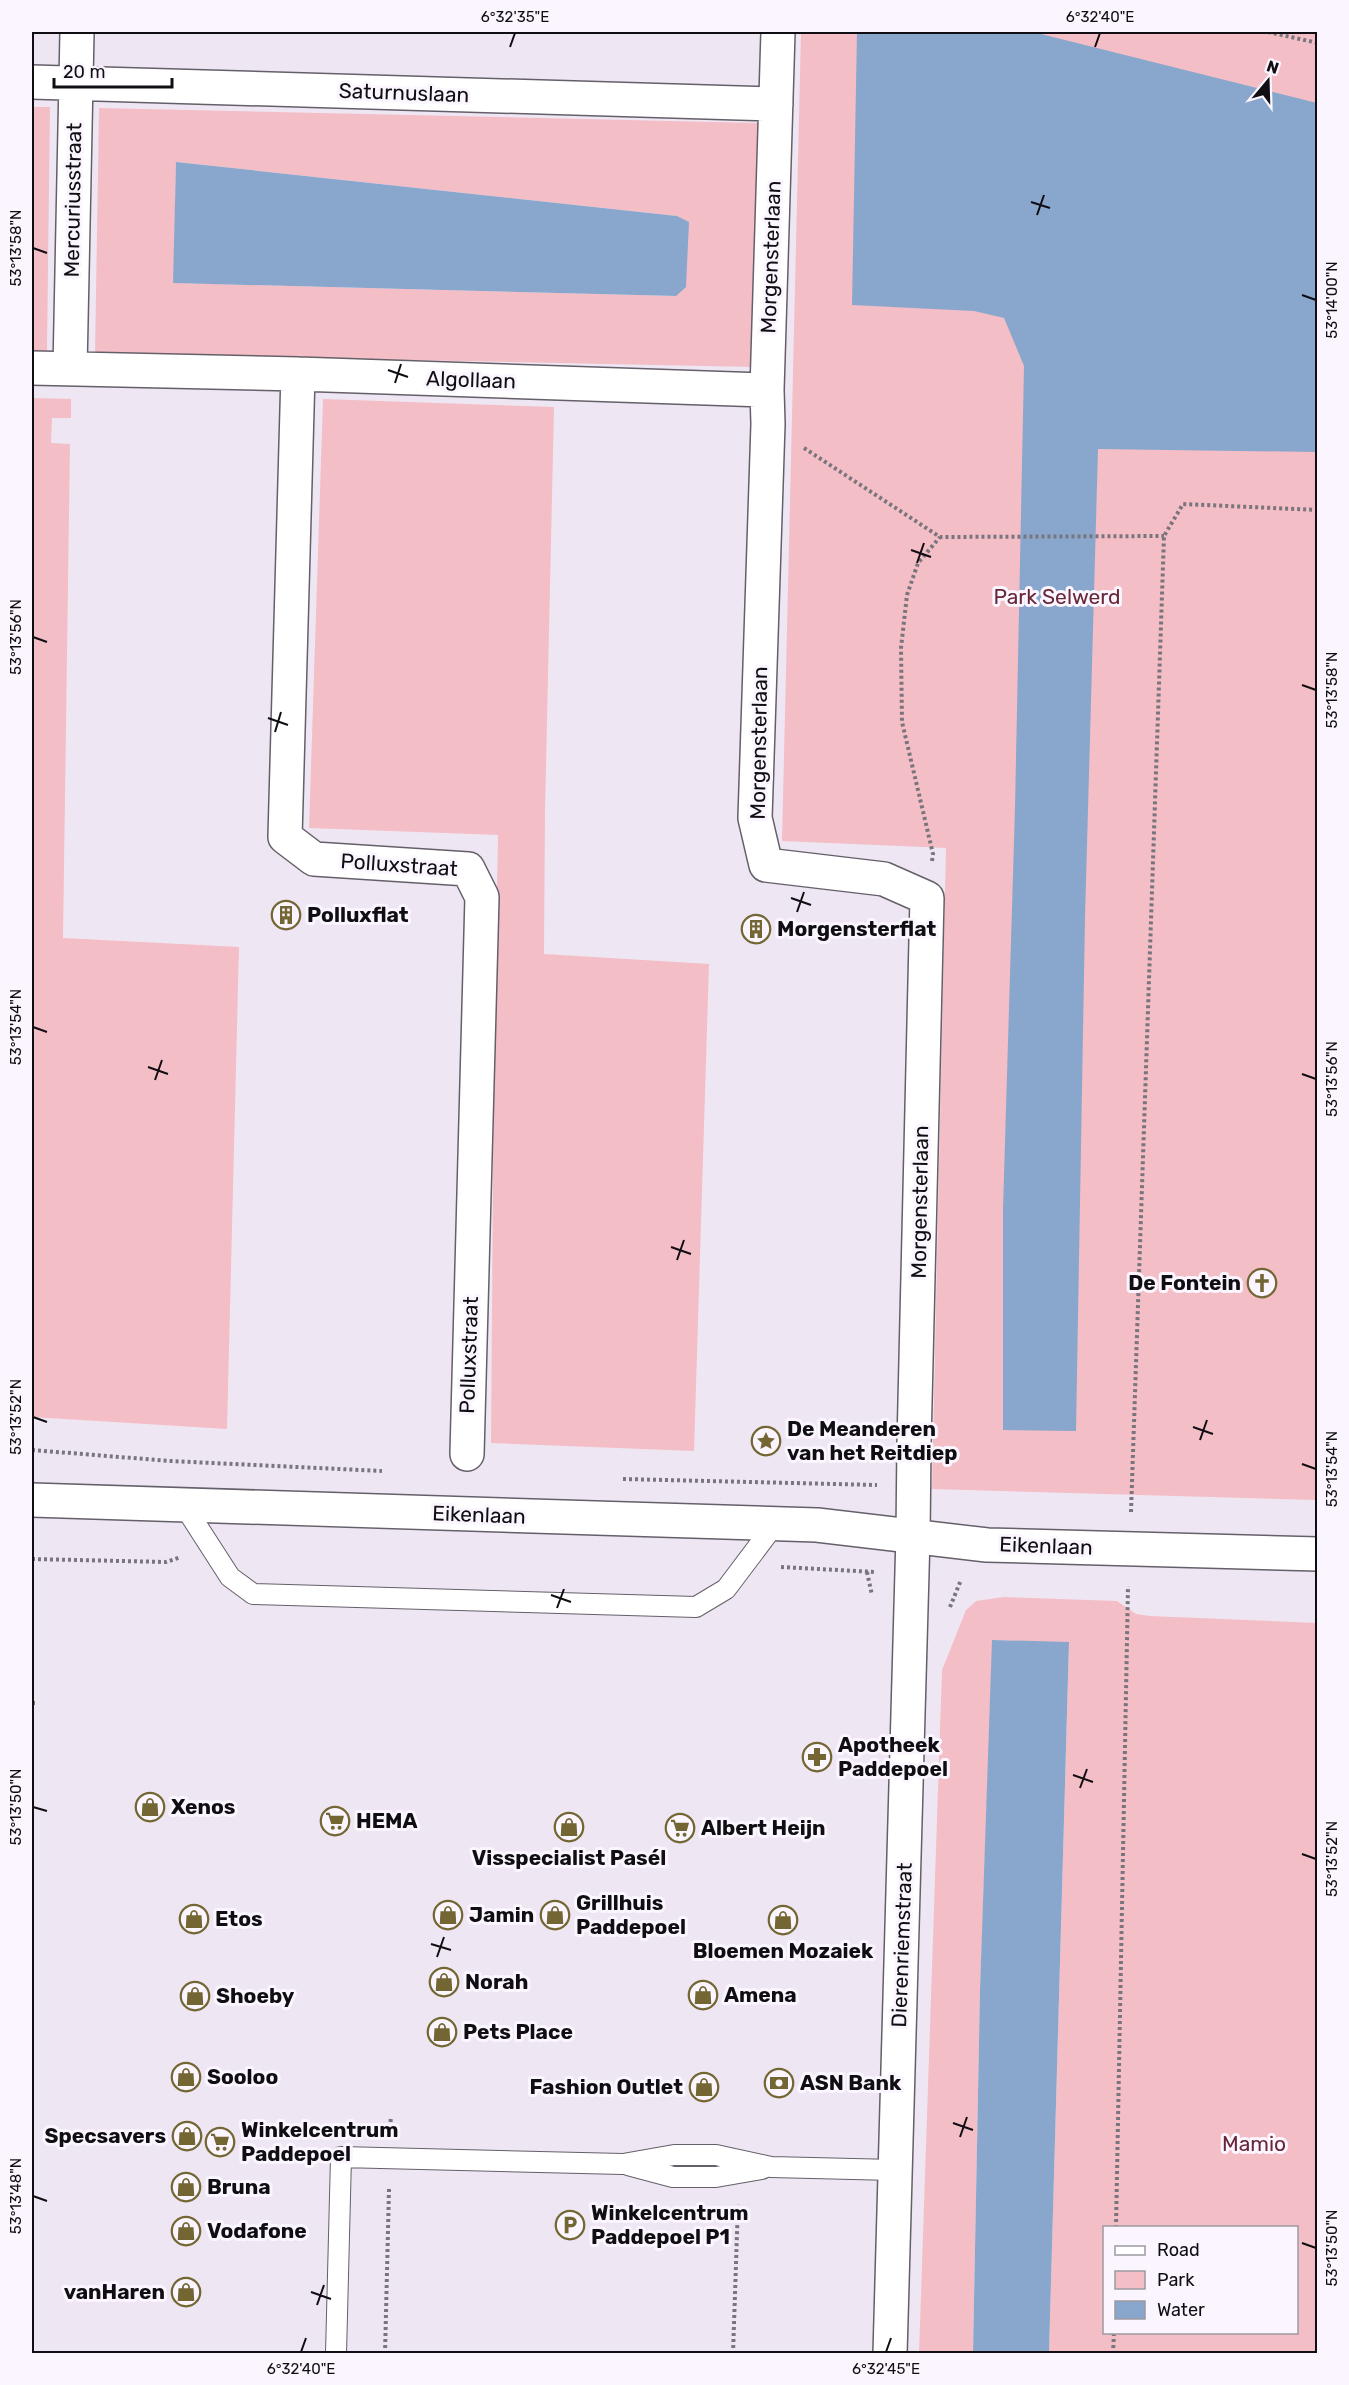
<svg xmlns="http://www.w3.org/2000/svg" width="1349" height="2385" font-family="Rubik,sans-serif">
<rect width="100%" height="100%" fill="#eee7f3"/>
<path fill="#f4bec6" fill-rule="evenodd" d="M801,32H1317V1500L932,1489L946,848L782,841Z
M32,107H50L47,351H32Z
M99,108L758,123L753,367L411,360L95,356ZM176,162L677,216L676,296L174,283Z
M32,398L71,399V418H52L51,443L70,444L63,938L239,947L227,1429L32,1417Z
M323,399L554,407L545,811L544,954L709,964L694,1451L491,1443L494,1046L498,835L309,828Z
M1004,1597L1117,1601L1136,1614L1150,1616L1317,1623V2353H1049L1069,1643L993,1640L980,1989L973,2353L919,2354L942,1670L966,1610L976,1601ZM1104,2228H1296V2332H1104Z"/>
<path fill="#89a7cd" d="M857,32H1033L1317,103V452L1098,449L1085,918L1076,1431L1003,1430V1209L1015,807L1024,366L1004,318L974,311L852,305Z
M176,162L677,216L689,222L686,287L676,296L173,283Z
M992,1640L1069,1642L1049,2353H973L980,1989Z"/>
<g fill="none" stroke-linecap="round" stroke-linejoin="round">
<g stroke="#655f69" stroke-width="22">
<path id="service" d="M183,1504L230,1577L253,1594L696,1607L726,1589L775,1524
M628,2165L673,2177H716L762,2169
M336,2354L341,2157L623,2164L674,2155H716L771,2167L894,2170"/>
</g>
<g stroke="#655f69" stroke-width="36">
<path id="minor" d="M778,32L767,390L768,424L755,818L766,865L884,879L927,898L914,1444L913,1536
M32,82L776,104
M32,368L298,374L767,390
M70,369L77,32
M298,374L285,837L314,859L468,869L482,897L467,1454"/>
</g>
<g stroke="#655f69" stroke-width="36">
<path id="tertiary" d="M890,2354L913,1536"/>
</g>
<g stroke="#655f69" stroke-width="36">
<path id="secondary" d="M32,1500L817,1525L987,1545L1318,1554"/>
</g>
<path stroke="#7a757d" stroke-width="4" stroke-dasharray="3 3" stroke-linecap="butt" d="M1268,32L1318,43
M804,448L940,537L1164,536
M932,861L933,854L902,722L901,648L907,595L918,563L940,537
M32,1450L170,1461L382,1471
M623,1479L877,1485
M1131,1512L1164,536L1183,504L1318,510
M32,1559L166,1562L181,1557
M781,1567L875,1572
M867,1572L872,1595
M950,1607L961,1580
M32,1703H35
M390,2128L391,2117
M1116,2228L1128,1586
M385,2354L389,2189
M733,2354L738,2204
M1113,2354L1114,2332"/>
<use href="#service" stroke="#fff" stroke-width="20"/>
<use href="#minor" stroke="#fff" stroke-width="33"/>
<use href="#tertiary" stroke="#fff" stroke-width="33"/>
<use href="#secondary" stroke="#fff" stroke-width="33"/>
</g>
<path fill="none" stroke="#100e12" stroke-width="2" d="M510,47L515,33M1095,47L1100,33M1031,202L1050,208M1037,215L1044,195M33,248L47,253M1302,295L1316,300M388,370L408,377M395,383L401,364M911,550L931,557M917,563L924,543M33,637L47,642M1302,685L1316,690M268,718L288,725M275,732L281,712M791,898L811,905M797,912L804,892M33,1027L47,1032M148,1067L168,1074M1302,1074L1316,1079M155,1080L162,1060M671,1247L691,1254M677,1260L684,1240M33,1417L47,1422M1193,1427L1213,1434M1200,1440L1207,1420M1302,1464L1316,1469M551,1595L571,1602M557,1608L564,1589M1073,1775L1093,1782M1080,1788L1087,1769M33,1807L47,1811M1302,1854L1316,1859M431,1944L451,1950M437,1957L444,1937M953,2123L973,2130M960,2137L967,2117M33,2196L47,2201M1302,2243L1316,2248M311,2292L331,2299M317,2305L324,2285M301,2352L306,2338M886,2352L891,2338"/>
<defs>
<g id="building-ring" transform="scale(1.5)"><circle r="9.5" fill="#faf5fe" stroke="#736633" stroke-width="1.5"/><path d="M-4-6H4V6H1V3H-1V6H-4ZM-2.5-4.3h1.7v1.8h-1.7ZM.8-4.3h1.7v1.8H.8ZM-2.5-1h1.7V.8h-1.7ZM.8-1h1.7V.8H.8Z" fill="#736633"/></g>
<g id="church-ring" transform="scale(1.5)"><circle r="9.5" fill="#faf5fe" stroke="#736633" stroke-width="1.5"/><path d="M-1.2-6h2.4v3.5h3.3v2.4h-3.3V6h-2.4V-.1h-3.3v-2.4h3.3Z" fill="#736633"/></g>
<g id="sight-ring" transform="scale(1.5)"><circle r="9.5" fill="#faf5fe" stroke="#736633" stroke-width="1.5"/><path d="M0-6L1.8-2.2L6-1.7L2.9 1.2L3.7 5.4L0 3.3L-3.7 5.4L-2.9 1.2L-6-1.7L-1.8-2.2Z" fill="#736633"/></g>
<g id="pharmacy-ring" transform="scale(1.5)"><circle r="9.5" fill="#faf5fe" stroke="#736633" stroke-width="1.5"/><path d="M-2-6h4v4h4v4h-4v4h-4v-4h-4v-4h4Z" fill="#736633"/></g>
<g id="shop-ring" transform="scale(1.5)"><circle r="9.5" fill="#faf5fe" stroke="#736633" stroke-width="1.5"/><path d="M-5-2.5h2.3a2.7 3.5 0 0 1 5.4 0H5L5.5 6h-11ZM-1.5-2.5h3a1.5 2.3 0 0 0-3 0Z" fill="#736633"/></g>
<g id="supermarket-ring" transform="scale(1.5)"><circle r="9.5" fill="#faf5fe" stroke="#736633" stroke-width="1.5"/><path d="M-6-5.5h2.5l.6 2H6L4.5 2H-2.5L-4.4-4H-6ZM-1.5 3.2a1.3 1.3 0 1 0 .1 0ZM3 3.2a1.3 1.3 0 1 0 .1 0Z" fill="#736633"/></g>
<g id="bank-ring" transform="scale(1.5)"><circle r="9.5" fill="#faf5fe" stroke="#736633" stroke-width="1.5"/><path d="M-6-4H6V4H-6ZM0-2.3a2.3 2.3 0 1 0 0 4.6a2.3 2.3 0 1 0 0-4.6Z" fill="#736633"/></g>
<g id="parking-ring" transform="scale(1.5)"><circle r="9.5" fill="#faf5fe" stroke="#736633" stroke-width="1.5"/><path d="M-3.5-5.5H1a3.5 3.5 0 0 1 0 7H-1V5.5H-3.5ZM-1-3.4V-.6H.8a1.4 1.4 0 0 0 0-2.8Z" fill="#736633"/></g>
</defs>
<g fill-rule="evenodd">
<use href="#building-ring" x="286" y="915"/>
<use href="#building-ring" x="756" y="929"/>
<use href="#church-ring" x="1262" y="1283"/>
<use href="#sight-ring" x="766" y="1441"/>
<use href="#pharmacy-ring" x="817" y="1757"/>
<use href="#shop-ring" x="150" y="1807"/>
<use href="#supermarket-ring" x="335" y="1821"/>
<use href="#shop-ring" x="569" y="1827"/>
<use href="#supermarket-ring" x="680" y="1828"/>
<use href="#shop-ring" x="448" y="1915"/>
<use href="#shop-ring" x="555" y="1915"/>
<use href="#shop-ring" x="194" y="1919"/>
<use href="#shop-ring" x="783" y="1920"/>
<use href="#shop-ring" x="444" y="1982"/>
<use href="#shop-ring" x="703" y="1995"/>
<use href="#shop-ring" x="195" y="1996"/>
<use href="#shop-ring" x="442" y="2032"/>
<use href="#shop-ring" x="186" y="2077"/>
<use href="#bank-ring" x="779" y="2083"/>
<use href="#shop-ring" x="704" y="2087"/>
<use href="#shop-ring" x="187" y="2136"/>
<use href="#supermarket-ring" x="220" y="2142"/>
<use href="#shop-ring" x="186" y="2187"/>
<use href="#parking-ring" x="570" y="2225"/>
<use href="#shop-ring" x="186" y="2231"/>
<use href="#shop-ring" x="186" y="2292"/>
</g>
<g text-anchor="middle" stroke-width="6" stroke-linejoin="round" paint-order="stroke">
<g font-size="21" fill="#100e12" stroke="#faf5fe">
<text transform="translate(404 93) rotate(2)" y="7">Saturnuslaan</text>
<text transform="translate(73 200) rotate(-89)" y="7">Mercuriusstraat</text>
<text transform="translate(771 257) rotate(-88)" y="7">Morgensterlaan</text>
<text transform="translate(471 380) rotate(2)" y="7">Algollaan</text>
<text transform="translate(759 743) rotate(-89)" y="7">Morgensterlaan</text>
<text transform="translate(399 865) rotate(4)" y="7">Polluxstraat</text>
<text transform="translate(920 1202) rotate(-89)" y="7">Morgensterlaan</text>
<text transform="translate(469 1355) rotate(-88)" y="7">Polluxstraat</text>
<text transform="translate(479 1515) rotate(2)" y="7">Eikenlaan</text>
<text transform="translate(1046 1546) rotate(2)" y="7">Eikenlaan</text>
<text transform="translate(902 1945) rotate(-88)" y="7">Dierenriemstraat</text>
</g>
<g font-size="21" fill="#682636" stroke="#faf5fe">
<text x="1057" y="604">Park Selwerd</text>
<text x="1254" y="2151">Mamio</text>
</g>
<g font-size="21" font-weight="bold" fill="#100e12" stroke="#faf5fe" text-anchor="start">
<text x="307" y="922">Polluxflat</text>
<text x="777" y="936">Morgensterflat</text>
<text x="1241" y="1290" text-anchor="end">De Fontein</text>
<text x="787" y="1436">De Meanderen<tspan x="787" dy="24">van het Reitdiep</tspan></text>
<text x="838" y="1752">Apotheek<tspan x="838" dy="24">Paddepoel</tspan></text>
<text x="171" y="1814">Xenos</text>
<text x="356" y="1828">HEMA</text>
<text x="701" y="1835">Albert Heijn</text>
<text x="569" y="1865" text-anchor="middle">Visspecialist Pasél</text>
<text x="576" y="1910">Grillhuis<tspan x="576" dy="24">Paddepoel</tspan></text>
<text x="469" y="1922">Jamin</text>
<text x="215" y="1926">Etos</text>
<text x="783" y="1958" text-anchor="middle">Bloemen Mozaiek</text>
<text x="465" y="1989">Norah</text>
<text x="724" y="2002">Amena</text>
<text x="216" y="2003">Shoeby</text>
<text x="463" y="2039">Pets Place</text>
<text x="207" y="2084">Sooloo</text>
<text x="800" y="2090">ASN Bank</text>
<text x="683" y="2094" text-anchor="end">Fashion Outlet</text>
<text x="241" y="2137">Winkelcentrum<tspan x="241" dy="24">Paddepoel</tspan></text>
<text x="166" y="2143" text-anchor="end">Specsavers</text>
<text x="207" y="2194">Bruna</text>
<text x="591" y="2220">Winkelcentrum<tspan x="591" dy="24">Paddepoel P1</tspan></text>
<text x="207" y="2238">Vodafone</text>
<text x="165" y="2299" text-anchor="end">vanHaren</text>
</g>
</g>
<rect width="1349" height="2385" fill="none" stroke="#faf5fe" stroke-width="66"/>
<rect x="1103" y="2226" width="195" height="108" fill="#faf5fe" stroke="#9c99a0" stroke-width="1.5"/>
<rect x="1115" y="2246" width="30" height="9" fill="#ffffff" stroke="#9c99a0" stroke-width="1.5"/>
<text x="1157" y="2256" font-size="18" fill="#100e12">Road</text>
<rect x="1115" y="2271" width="30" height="18" fill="#f4bec6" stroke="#9c99a0" stroke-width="1.5"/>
<text x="1157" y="2286" font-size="18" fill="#100e12">Park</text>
<rect x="1115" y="2301" width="30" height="18" fill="#89a7cd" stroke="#9c99a0" stroke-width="1.5"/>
<text x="1157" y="2316" font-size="18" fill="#100e12">Water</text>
<g transform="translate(1268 81) rotate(19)" stroke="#faf5fe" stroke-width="4.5" paint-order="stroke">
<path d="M0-4.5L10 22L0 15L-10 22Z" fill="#100e12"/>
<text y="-9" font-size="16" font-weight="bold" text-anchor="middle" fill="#100e12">N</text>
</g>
<path d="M54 78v9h118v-9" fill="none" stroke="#100e12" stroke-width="3"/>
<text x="63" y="78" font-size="18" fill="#100e12" stroke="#faf5fe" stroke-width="4.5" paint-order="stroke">20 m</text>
<rect x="33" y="33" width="1283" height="2319" fill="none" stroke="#100e12" stroke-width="2"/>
<g font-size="15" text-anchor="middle" fill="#100e12">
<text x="515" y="22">6°32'35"E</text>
<text x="1100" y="22">6°32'40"E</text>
<text transform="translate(16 248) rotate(-90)" y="5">53°13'58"N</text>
<text transform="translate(1332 300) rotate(-90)" y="5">53°14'00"N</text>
<text transform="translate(16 637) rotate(-90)" y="5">53°13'56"N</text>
<text transform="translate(1332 690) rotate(-90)" y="5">53°13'58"N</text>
<text transform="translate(16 1027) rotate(-90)" y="5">53°13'54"N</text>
<text transform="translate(1332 1079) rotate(-90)" y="5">53°13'56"N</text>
<text transform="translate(16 1417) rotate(-90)" y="5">53°13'52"N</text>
<text transform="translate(1332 1469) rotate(-90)" y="5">53°13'54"N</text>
<text transform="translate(16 1807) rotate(-90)" y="5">53°13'50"N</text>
<text transform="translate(1332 1859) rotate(-90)" y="5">53°13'52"N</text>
<text transform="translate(16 2196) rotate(-90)" y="5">53°13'48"N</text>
<text transform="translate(1332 2248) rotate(-90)" y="5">53°13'50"N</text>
<text x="301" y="2374">6°32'40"E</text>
<text x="886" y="2374">6°32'45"E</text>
</g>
</svg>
